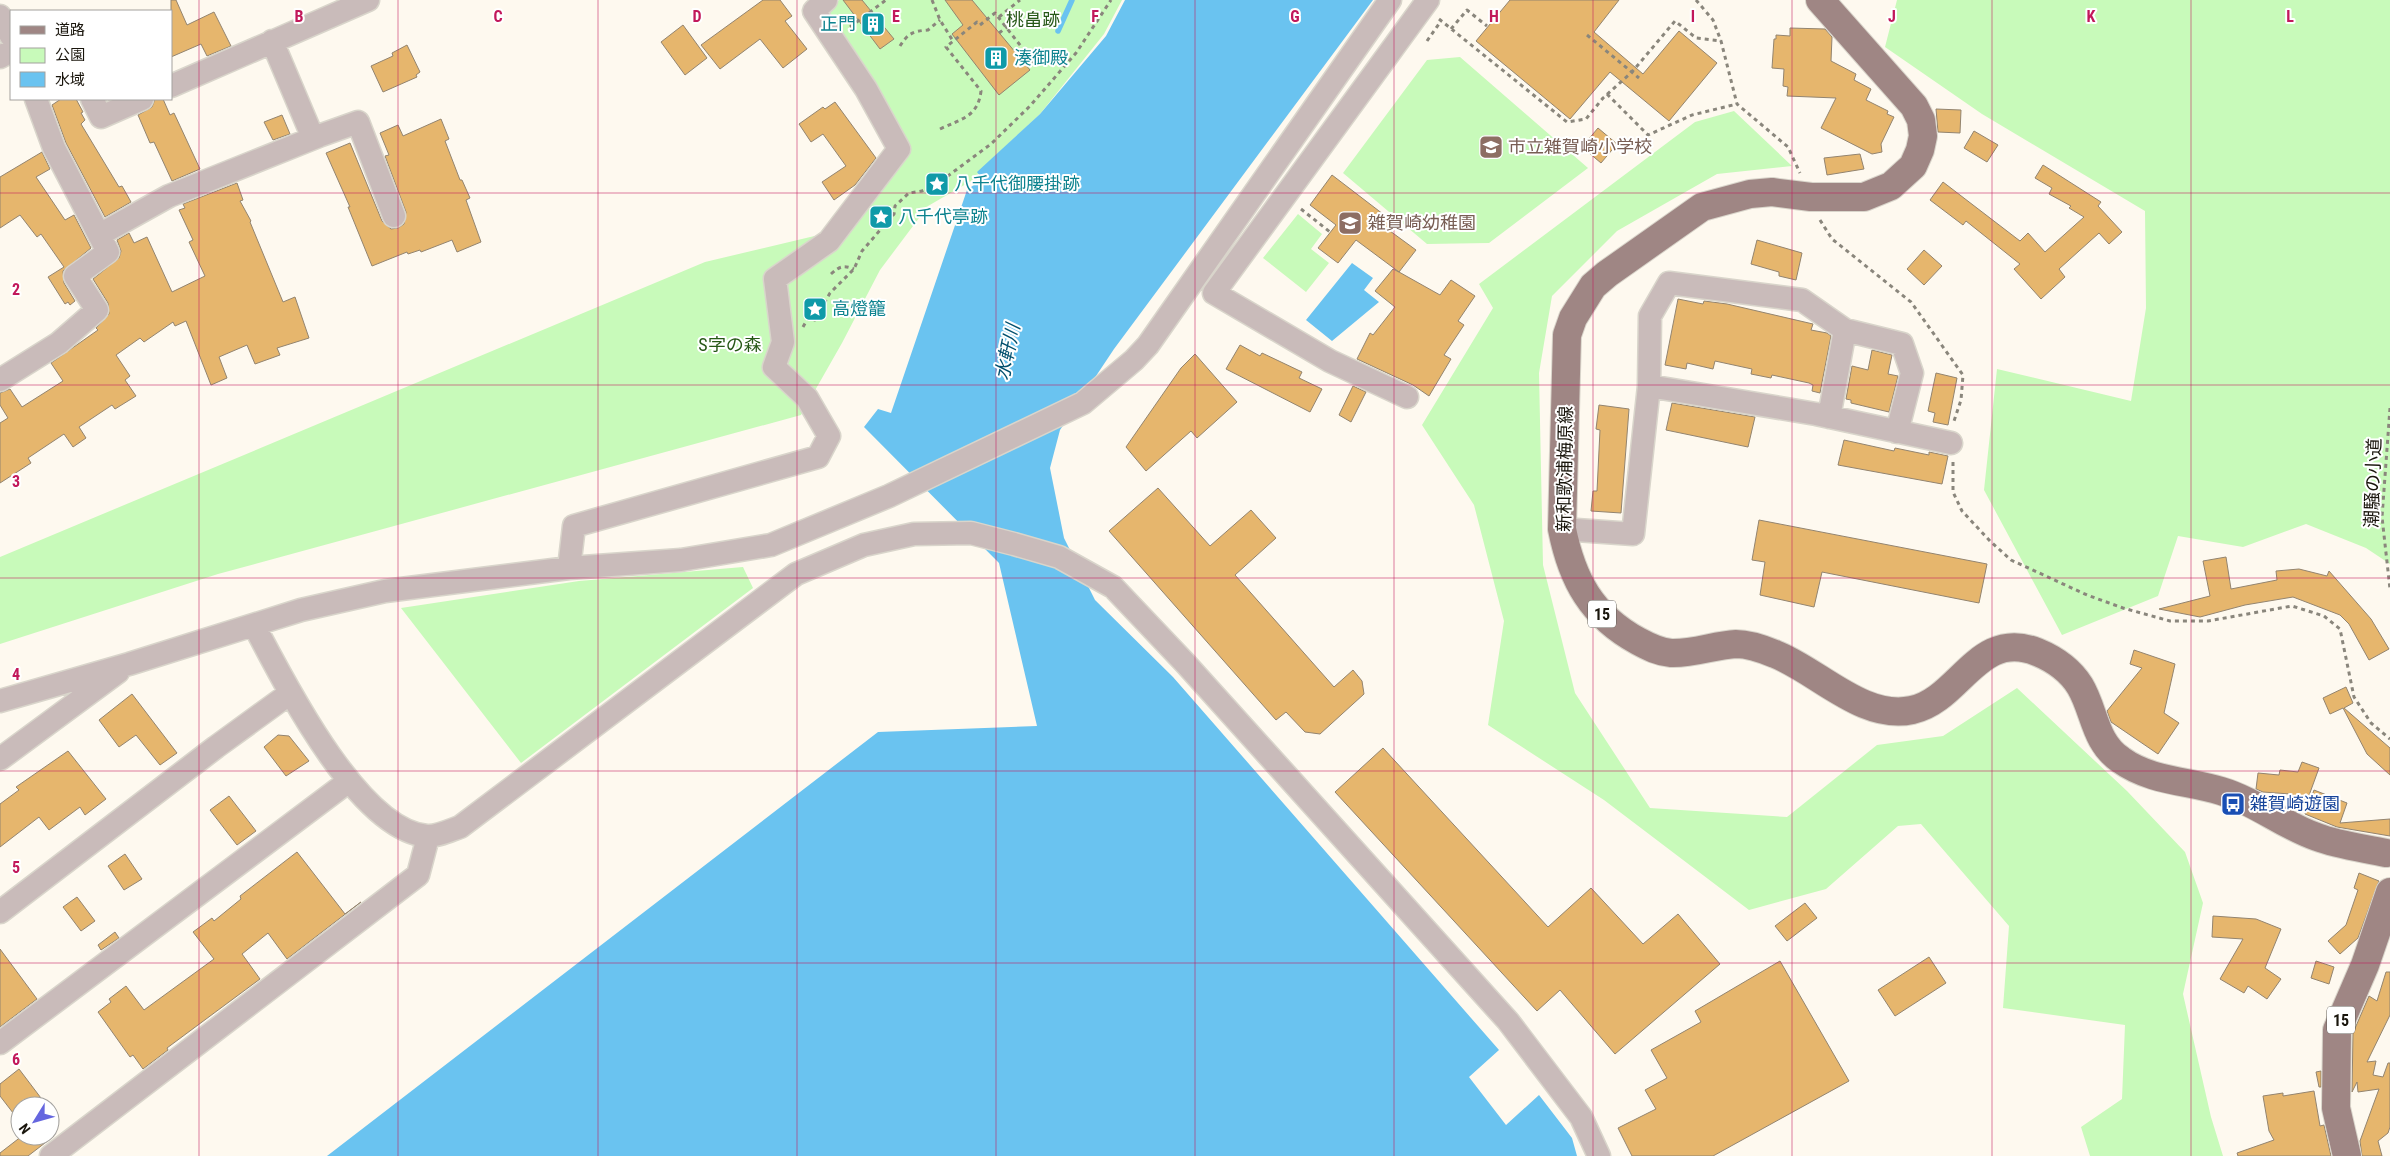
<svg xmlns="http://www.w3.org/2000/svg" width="2390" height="1156" font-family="'Roboto Condensed','Noto Sans JP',sans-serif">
<rect width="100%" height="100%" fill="#fef9ef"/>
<path fill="#c8faba" d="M839,0H1122L1104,34L1040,114L994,157L973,180L928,206L880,270L842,343L801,415L218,574L0,644V557L705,262L848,228L890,177L905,161L909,153L870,73L826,12Z
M1897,0H2390V564L2366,548L2306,524L2243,547L2178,536L2158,596L2062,635L1984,490L1997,369L2131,401L2146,308L2145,211L1982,114L1885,47Z
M1460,57L1588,168L1489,243L1427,244L1343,173L1427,60Z
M1734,111L1792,166L1717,174L1617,231L1552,296L1539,373L1543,565L1575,693L1650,808L1787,817L1877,745L1943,736L2017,688L2127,791L2185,852L2203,903L2183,994L2211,1117L2223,1156H2090L2081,1127L2122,1099L2125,1025L2003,1008L2009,926L1921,824L1898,826L1826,889L1749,910L1604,800L1488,725L1504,621L1474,505L1422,425L1493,308L1479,284L1695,122Z
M1298,214L1322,234L1311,249L1329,263L1306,292L1263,258Z
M743,567L753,588L521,763L401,608L579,581Z"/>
<path fill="#6ac3f0" d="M1125,0H1373L1114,349L1060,430L1050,468L1064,538L1095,600L1173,677L1499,1050L1469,1077L1506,1125L1539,1095L1572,1138L1577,1156H327L878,732L1037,726L999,563L864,427L878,409L891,413L967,190L982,179L977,172L1040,114L1106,36Z
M1352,263L1373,278L1364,290L1379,302L1332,341L1306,320Z"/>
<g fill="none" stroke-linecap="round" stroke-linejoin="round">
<path stroke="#6ac3f0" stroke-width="5.5" d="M1058,31L1072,0"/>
</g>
<path fill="#e6b66d" stroke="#93846f" d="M171,0H176L187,25L214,12L231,46L207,56L201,44L171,57Z
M763,0H780L792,16L785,21L807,49L783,68L760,39L720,69L701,45Z
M843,0H862L894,39L880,49Z
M945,0H972L1030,70L999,95L952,34L963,25Z
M1510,0H1619L1594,32L1643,74L1679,31L1717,63L1669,121L1610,72L1570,119L1476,41Z
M683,25L707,58L685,75L661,42Z
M1790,28L1825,29L1832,37L1831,61L1856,74L1854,80L1871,89L1866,100L1888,111L1887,114L1894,117L1881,144L1882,152L1872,154L1821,128L1836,98L1787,96L1788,87L1783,86L1784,69L1772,68L1774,39H1776V35L1790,36Z
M407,45L420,72L416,75L417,77L383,92L371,66L393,56L392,53Z
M61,99H76L83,112L81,113L85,120L81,124L119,187L122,186L131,202L105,217L66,143L52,105Z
M155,99H163L170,115L174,113L200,169L172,181L154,142L150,143L138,115L152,107Z
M835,102L876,158L855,185L834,200L822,182L846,166L823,134L811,142L799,124L823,107L825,109Z
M1936,109L1961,110L1960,133L1938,132Z
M282,115L290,134L273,140L264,122Z
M441,119L449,139L445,141L460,180H462L470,198L466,200L481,242L457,252L452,240L421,252L420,250L408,254L407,252L372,266L348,207H350L326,153L350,143L382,221L391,229L398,228L404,224L406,212L385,156L389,155L380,133L398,125L403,136Z
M1598,128L1617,144L1601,163L1582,147Z
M1974,131L1998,145L1987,162L1964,148Z
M42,152L50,169L36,177L65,220L74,215L91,248L63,271L64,283L75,301L70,305L68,302L65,304L48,277L64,267L41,234L37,237L20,215L0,228V177Z
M1860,154L1864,169L1827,175L1824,158Z
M2043,165L2101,202L2098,206L2122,232L2109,244L2099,233L2059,269L2065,277L2041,299L2014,269L2020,264L1966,221L1963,225L1930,200L1943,182L2020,241L2028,233L2045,252L2084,217L2069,208L2071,206L2049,194L2052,188L2035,178Z
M1332,175L1396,224L1390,231L1416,250L1399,272L1440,295L1451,280L1475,296L1458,321L1464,325L1444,355L1451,359L1429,396L1413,385L1357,359L1370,333L1373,335L1395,307L1375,291L1393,269L1399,272L1356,240L1338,263L1318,248L1336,225L1310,205Z
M237,183L243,200L240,201L251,221L250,222L283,302L295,297L309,338L277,348L280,355L255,364L247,345L219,357L227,378L211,385L186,321L175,326L173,322L144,342L140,338L116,355L130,376L125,380L136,396L115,409L112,405L79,427L86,438L73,447L64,434L28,458L31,463L0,483V423L8,418L0,405V393L10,389L22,407L63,381L51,363L98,330L96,328L109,314L108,303L93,279L119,258L121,251L117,240L129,233L134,243L147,237L172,292L205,276L189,242L193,240L179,210L185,208L183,204Z
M1757,240L1802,253L1796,280L1779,276V272L1751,264Z
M1924,250L1942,266L1924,285L1907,269Z
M1678,299L1703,304L1704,301L1727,304L1813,324L1811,330L1827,333L1831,336L1820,393L1812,391L1813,385L1809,383L1772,375L1771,378L1751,374L1752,369L1715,361L1713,369L1687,363L1686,369L1665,365Z
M1240,345L1260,356L1262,353L1302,372L1299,378L1322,389L1310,412L1226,369Z
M1872,350L1892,355L1888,374L1898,376L1889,412L1851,403V400L1846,399L1852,366L1868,370Z
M1195,354L1237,402L1197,438L1191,431L1146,471L1126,447L1181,368Z
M1936,373L1957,378L1948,425L1933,422L1935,413L1928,411Z
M1353,386L1366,392L1351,422L1339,415Z
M1672,403L1755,417L1748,447L1666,430Z
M1599,405L1629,409L1621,513L1591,511L1593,491H1597L1600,430L1596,429Z
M1844,440L1894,451L1895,448L1929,455V452L1948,456L1942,484L1838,465Z
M1158,488L1210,546L1251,510L1276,538L1235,575L1334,687L1353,670L1362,681L1364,694L1320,734L1305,732L1286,712L1276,720L1109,531Z
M1759,520L1987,564L1979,603L1822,572L1814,607L1760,595L1765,562L1752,560Z
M2226,557L2231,589L2277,580L2276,571L2299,569L2327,576L2329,571L2371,619L2389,649L2369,660L2349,624L2340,615L2293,597L2245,605L2200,617L2159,609L2210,596L2203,561Z
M2134,650L2175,664L2164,713L2179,723L2158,754L2111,722L2107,711L2142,668L2130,664Z
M2346,687L2353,703L2344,708L2390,748V775L2367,754L2343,708L2330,714L2323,698Z
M132,694L177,753L160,765L136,735L119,747L99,720Z
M278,735L289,736L309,761L286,776L264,747Z
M1383,748L1548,927L1591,888L1643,944L1678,914L1720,964L1615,1054L1560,990L1537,1011L1335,792Z
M68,751L106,799L85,815L80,807L49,830L39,817L0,847V804L19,790L16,787Z
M2302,762L2319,768L2307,801L2290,794L2263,792L2256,789L2258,773L2279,775L2280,770L2298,772Z
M2314,790L2347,803L2340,823L2390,819V836L2337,827L2305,814Z
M229,796L256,831L237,845L210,810Z
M297,852L345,914L361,902L287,959L268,933L242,954L260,979L167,1048L168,1050L143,1069L133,1055L130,1057L98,1012L111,1002L109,999L126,986L144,1010L214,959L193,932L212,918L214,921L241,899L240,896Z
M125,854L142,879L124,890L108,866Z
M2359,873L2379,881L2358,938L2340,954L2328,941L2346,925L2358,890L2354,888Z
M77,897L95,921L81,931L63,907Z
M1805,903L1817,918L1787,941L1775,926Z
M2213,916L2256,919L2281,929L2265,968L2281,979L2267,999L2248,986L2244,993L2220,979L2243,939L2212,937Z
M115,932L119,938L101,950L98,945Z
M0,949L37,999L0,1027Z
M1929,957L1946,983L1895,1016L1878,990Z
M1780,961L1849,1081L1713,1156H1632L1618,1128L1656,1109L1645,1090L1667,1078L1651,1050L1701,1022L1695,1011Z
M2316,961L2334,967L2329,984L2311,978Z
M2386,972H2390V1015L2367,1062L2376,1061L2373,1075L2383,1077L2388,1063H2390V1127L2388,1133L2378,1141L2382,1156H2362L2360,1141L2379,1089L2358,1092L2357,1082L2352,1092L2353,1033L2369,996L2377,1001Z
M19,1069L47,1106H20V1122L0,1096V1084Z
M2321,1071V1087H2319L2316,1072Z
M2314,1091L2320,1126L2324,1125L2331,1156H2238L2237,1153L2274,1140L2269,1131L2263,1096L2283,1093V1096Z
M22,1136H54L28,1156H0V1153Z"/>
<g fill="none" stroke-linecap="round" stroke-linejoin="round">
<g stroke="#d9d5cb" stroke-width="25">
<path id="minor" d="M0,16L11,36
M272,41L313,138L358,122L394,216
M0,57L11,51
M171,86L368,0
M92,99L101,117L142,99
M99,235L169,196L319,136
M1845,330L1902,344L1912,373L1897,432
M0,380L59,343L97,310L75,276L108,252L54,148L36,99
M1649,386L1650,316L1669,283L1802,300L1845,330L1829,417
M1407,397L1330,361L1214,293L1428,0
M1562,529L1633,534L1649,386L1816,414L1951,443
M569,568L574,526L818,457L829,436L807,398L774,367L783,342L775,279L829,241L899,149L866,89L814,11L826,0
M254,625C284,682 358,830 427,836C436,837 451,830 460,827L796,574L864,545L914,534L971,533L1014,544L1059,557L1113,587L1186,664L1508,1021L1581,1117L1599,1156
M0,701L129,664L301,610L385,591L569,568L681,560L771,545L889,496L1083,403L1134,360L1148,345L1390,0
M0,759L118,672
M0,912L216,747L289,694
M0,1043L349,781
M51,1156L418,875L428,837"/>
</g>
<g stroke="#d9d5cb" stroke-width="30">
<path id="major" d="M1820,0L1914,106L1921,120L1923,136L1920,150L1913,166L1891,186L1864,197H1811L1772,192L1750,194L1702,207L1607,274L1593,286L1573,318L1567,335L1562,529C1572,580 1592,616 1638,641C1649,647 1659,652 1671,653C1693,654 1715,645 1736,644C1749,644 1763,649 1775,654C1817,670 1863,721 1912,710C1960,700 1978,628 2037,652C2054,659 2070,670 2080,686C2095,711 2094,742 2121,760C2150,781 2188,781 2221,791C2255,801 2284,826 2317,837C2338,845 2363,848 2386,853
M2347,1156L2336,1108L2337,1030L2365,965L2390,892"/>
</g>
<path stroke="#8a867c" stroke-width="3" stroke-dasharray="4 4" stroke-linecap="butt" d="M932,0L940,20L953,41
M1696,0L1713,20L1721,41L1737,104L1788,147L1800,173
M999,17L1020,0
M1439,19L1567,122L1586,119L1603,98L1632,72L1675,21L1696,38L1721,41
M850,27L886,0
M1451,29L1467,10L1487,26
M999,33L1007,27
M1587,35L1639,78
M1427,41L1441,21
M900,46C908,33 914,31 928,30L940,20
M1607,94L1648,135L1692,115L1737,104
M940,129C961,119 978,117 981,91L946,47L977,22L980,25L995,13L1034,63
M1301,209L1330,232
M1820,220L1832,239L1911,302L1963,375L1961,400L1953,424
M831,274C840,266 843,265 854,269
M803,327L808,318L815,320L823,316L822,307L830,293L854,269L862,251L894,214L895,206L909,193L922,191L937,184L991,144L1030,106L1076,53L1111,0
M2390,408L2382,517L2390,589
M1953,462V492L1962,511L1990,541L2011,560L2087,595L2123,608L2170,621H2208L2292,606L2324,616L2340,629L2354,697L2371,723L2390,739"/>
<use href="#minor" stroke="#c9bbba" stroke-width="22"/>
<use href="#major" stroke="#9f8684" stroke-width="28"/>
</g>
<path fill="none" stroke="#c2185b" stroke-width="1" stroke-opacity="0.55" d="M199,0V1156M398,0V1156M598,0V1156M797,0V1156M996,0V1156M1195,0V1156M1394,0V1156M1593,0V1156M1792,0V1156M1992,0V1156M2191,0V1156M0,193H2390M0,385H2390M0,578H2390M0,771H2390M0,963H2390"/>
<defs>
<g id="building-square" transform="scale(1.25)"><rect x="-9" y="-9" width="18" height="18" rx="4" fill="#0f9aa8" stroke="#fff"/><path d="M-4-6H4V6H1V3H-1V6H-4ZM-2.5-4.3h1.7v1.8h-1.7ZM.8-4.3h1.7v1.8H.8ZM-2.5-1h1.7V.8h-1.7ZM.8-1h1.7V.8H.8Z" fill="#fff"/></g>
<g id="school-square" transform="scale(1.25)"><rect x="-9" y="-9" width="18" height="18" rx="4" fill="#8d6e63" stroke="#fff"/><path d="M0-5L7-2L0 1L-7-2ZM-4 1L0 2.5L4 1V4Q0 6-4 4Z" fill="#fff"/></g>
<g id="sight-square" transform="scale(1.25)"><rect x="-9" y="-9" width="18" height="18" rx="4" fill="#0f9aa8" stroke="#fff"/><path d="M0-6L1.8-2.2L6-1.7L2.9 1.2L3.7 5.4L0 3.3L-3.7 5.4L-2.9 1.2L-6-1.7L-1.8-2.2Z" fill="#fff"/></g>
<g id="bus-square" transform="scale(1.25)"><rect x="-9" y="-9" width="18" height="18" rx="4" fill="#1a4fb4" stroke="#fff"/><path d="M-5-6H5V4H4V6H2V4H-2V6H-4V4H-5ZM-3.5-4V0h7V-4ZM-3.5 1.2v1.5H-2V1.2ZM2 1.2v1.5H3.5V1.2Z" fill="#fff"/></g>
</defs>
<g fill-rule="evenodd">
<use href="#building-square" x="873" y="24"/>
<use href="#building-square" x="996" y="58"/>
<use href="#school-square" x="1491" y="147"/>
<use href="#sight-square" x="937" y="184"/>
<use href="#sight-square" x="881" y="217"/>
<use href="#school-square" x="1350" y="223"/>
<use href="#sight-square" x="815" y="309"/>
<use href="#bus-square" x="2233" y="804"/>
</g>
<g text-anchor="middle" stroke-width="4" stroke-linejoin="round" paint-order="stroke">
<g fill="#fff" stroke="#5e5b55" stroke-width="1">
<rect x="1588" y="600.5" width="28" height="27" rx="4"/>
<rect x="2327" y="1006.5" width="28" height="27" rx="4"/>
</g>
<g font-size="16" font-weight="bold" fill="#19150c">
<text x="1602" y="620">15</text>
<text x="2341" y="1026">15</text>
</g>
<g font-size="18" fill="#275817" stroke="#fff">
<text x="1033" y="26">桃畠跡</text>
<text x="730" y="351">S字の森</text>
</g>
<g font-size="18" fill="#0d838f" stroke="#fff" text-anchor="start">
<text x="856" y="30" text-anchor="end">正門</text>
<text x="1014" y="64">湊御殿</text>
<text x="954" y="190">八千代御腰掛跡</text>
<text x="898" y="223">八千代亭跡</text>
<text x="832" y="315">高燈籠</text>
</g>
<g font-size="18" fill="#785e54" stroke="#fff" text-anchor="start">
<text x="1508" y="153">市立雑賀崎小学校</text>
<text x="1368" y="229">雑賀崎幼稚園</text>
</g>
<g font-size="18" fill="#19150c" stroke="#fff">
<text transform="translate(1565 469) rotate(-89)" y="6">新和歌浦梅原線</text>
<text transform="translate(2373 483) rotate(-88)" y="6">潮騒の小道</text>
</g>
<g font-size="18" fill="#164399" stroke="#fff" text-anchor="start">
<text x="2250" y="810">雑賀崎遊園</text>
</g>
<g font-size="19" font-style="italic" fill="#02506e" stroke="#fff">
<text transform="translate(1007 352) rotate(-78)" y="7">水軒川</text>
</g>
</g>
<g font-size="16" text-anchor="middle" font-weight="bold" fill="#c2185b" stroke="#fff" stroke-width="4" stroke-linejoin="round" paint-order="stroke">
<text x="299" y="22">B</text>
<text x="498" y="22">C</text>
<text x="697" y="22">D</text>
<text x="896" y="22">E</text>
<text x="1095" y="22">F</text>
<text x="1295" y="22">G</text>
<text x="1494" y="22">H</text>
<text x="1693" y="22">I</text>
<text x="1892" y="22">J</text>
<text x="2091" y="22">K</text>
<text x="2290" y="22">L</text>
<text x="16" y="295">2</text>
<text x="16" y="487">3</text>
<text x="16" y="680">4</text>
<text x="16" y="873">5</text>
<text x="16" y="1065">6</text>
</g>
<rect x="10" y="10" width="162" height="90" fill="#ffffff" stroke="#a3a19e"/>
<rect x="20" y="26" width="25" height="8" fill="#9f8684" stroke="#a3a19e"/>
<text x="55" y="35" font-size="15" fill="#19150c">道路</text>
<rect x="20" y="48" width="25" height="15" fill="#c8faba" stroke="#a3a19e"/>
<text x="55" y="60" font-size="15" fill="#19150c">公園</text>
<rect x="20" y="72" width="25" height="15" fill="#6ac3f0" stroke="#a3a19e"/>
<text x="55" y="85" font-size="15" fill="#19150c">水域</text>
<g transform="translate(35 1121) rotate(233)"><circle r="24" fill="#ffffff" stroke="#a3a19e"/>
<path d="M0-4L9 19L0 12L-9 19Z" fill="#6566df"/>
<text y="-8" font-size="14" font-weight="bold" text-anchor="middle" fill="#19150c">N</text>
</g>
</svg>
